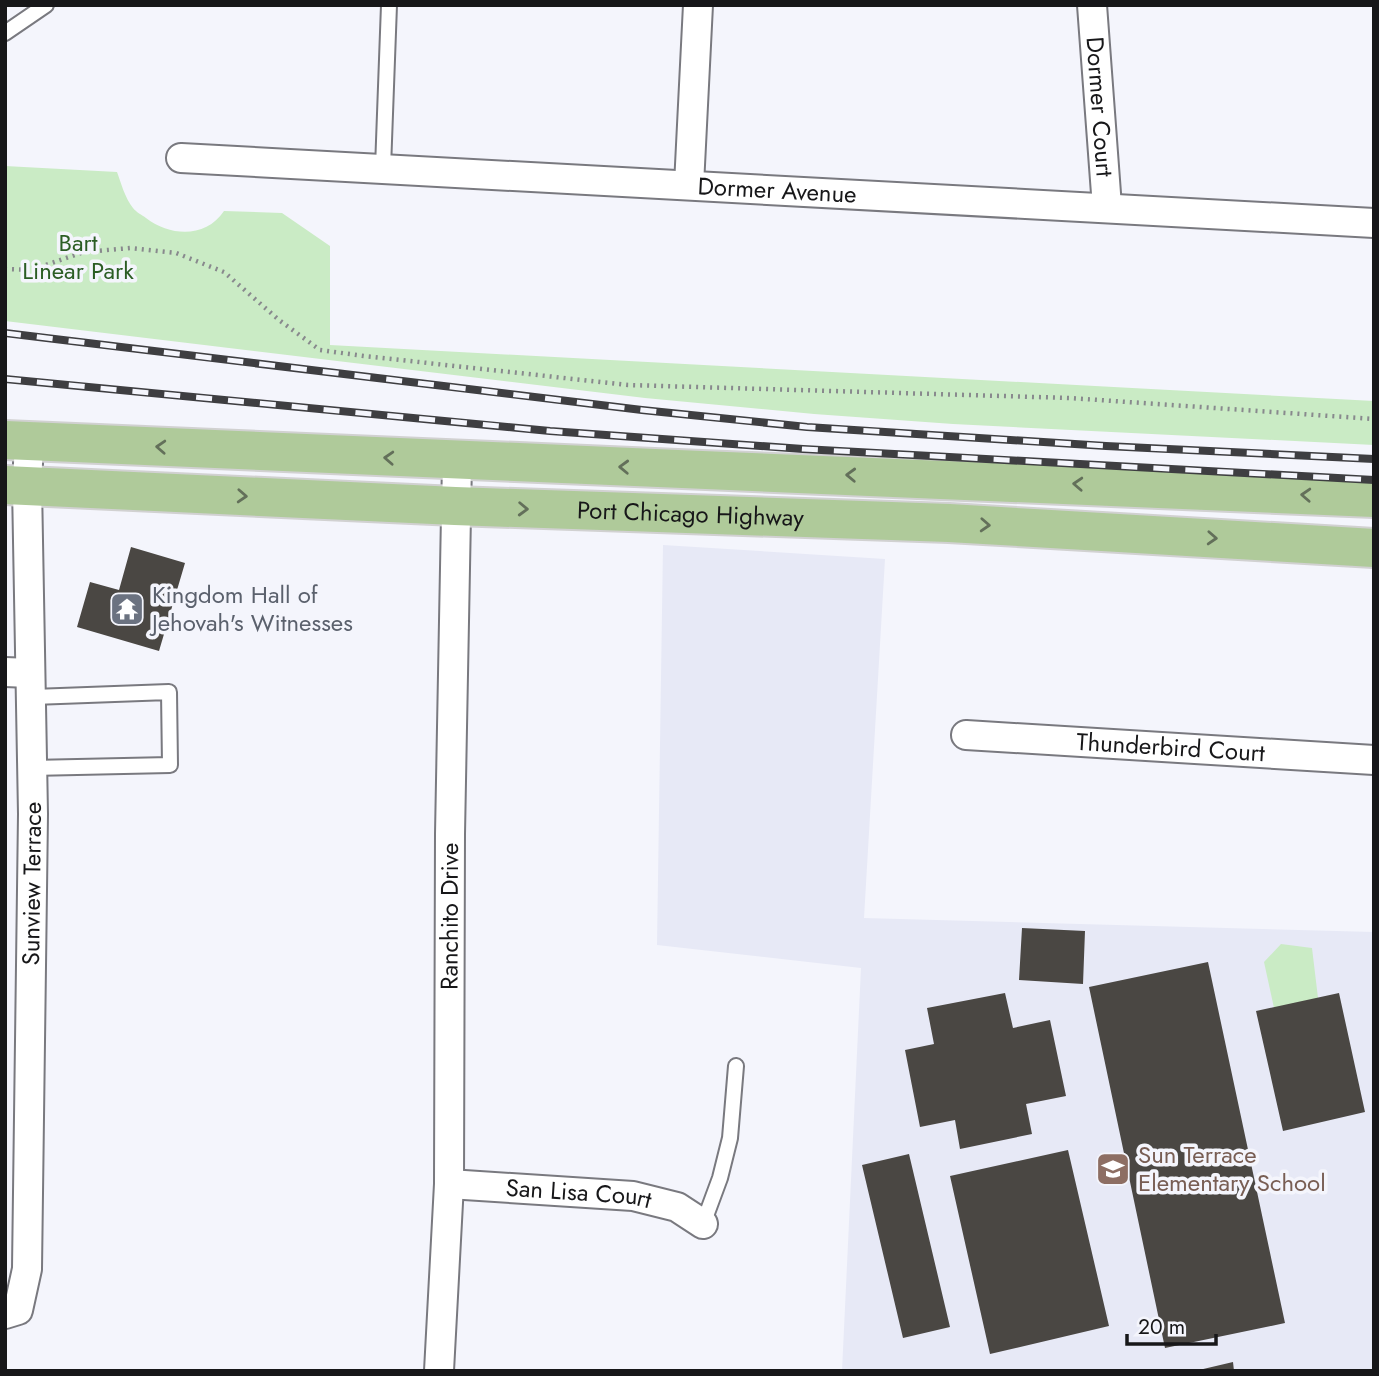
<svg xmlns="http://www.w3.org/2000/svg" width="1379" height="1376" font-family="Jost,sans-serif">
<rect width="100%" height="100%" fill="#f4f5fc"/>
<path fill="#e7e9f6" d="M663,545L885,559L864,918L1374,932V1371H842L861,968L657,945Z"/>
<path fill="#caebc5" d="M5,166L117,172C121,183 125,198 133,208C136,212 142,215 146,218C171,237 206,238 224,211L282,213L330,246V345L1374,401V445L953,424L814,414L645,398L5,321Z
M1281,944L1312,948L1318,998L1274,1008L1264,962Z"/>
<path fill="#4a4743" d="M131,547L185,563L159,651L77,627L90,582L119,590Z
M1022,928L1085,931L1083,984L1019,980Z
M1208,962L1285,1323L1165,1348L1089,987Z
M1005,993L1013,1028L1050,1020L1066,1096L1026,1104L1032,1134L960,1149L955,1120L920,1127L905,1050L934,1044L927,1008Z
M1339,993L1365,1112L1283,1131L1256,1011Z
M1068,1150L1109,1326L990,1354L950,1176Z
M909,1154L950,1327L903,1338L862,1165Z
M1233,1362L1234,1371H1199V1370Z"/>
<g fill="none" stroke-linecap="round" stroke-linejoin="round">
<g stroke="#79797f" stroke-width="18">
<path id="service" d="M5,33L46,5
M383,168L389,5
M31,768L170,765L169,692L33,697
M703,1224L720,1178L730,1138L736,1066"/>
</g>
<g stroke="#79797f" stroke-width="32">
<g id="minor">
<path id="s1" d="M1092,5L1107,207"/>
<path id="s2" d="M181,158L1374,223"/>
<path d="M689,185L698,5"/>
<path d="M5,672L30,673"/>
<path id="s3" d="M966,735L1374,760"/>
<path id="s4" d="M449,1184L633,1196L677,1207L703,1224"/>
<path id="s5" d="M5,1314L18,1310L27,1269L33,814L27,486L29,441"/>
<path id="s6" d="M439,1371L449,1184L450,834L457,462"/>
</g>
</g>
<g stroke="#d1d1d1" stroke-width="42">
<g id="primary">
<path d="M5,440C461,462 918,477 1374,498"/>
<path id="s7" d="M5,485L455,506L949,523L1374,548"/>
</g>
</g>
<path stroke="#88898d" stroke-width="4.5" stroke-dasharray="2 5" stroke-linecap="butt" d="M5,269L31,270L84,252L131,248L176,253L224,272L279,320L320,350L364,356L628,385L1070,398L1374,419"/>
<use href="#service" stroke="#fff" stroke-width="14"/>
<use href="#minor" stroke="#fff" stroke-width="28"/>
<use href="#primary" stroke="#afca9a" stroke-width="38"/>
<g stroke="#3e3e41" stroke-width="8">
<path id="rail" d="M5,333L642,410L807,427L1106,446L1374,459
M5,379L550,431L803,449L1374,480"/>
</g>
<use href="#rail" stroke="#f4f5fc" stroke-width="5" stroke-dasharray="16" stroke-linecap="butt"/>
</g>
<defs><path id="oneway-chevron" d="M-2-3.5L2.5 0L-2 3.5" fill="none" stroke-width="1.6" stroke-linecap="round" stroke-linejoin="round" transform="scale(1.75)"/></defs>
<g stroke="#63705a">
<use href="#oneway-chevron" transform="translate(161 447) rotate(-177)"/>
<use href="#oneway-chevron" transform="translate(389 458) rotate(-177)"/>
<use href="#oneway-chevron" transform="translate(624 467) rotate(-178)"/>
<use href="#oneway-chevron" transform="translate(851 475) rotate(-178)"/>
<use href="#oneway-chevron" transform="translate(1078 484) rotate(-177)"/>
<use href="#oneway-chevron" transform="translate(1306 495) rotate(-177)"/>
<use href="#oneway-chevron" transform="translate(242 496) rotate(3)"/>
<use href="#oneway-chevron" transform="translate(523 509) rotate(2)"/>
<use href="#oneway-chevron" transform="translate(985 525) rotate(3)"/>
<use href="#oneway-chevron" transform="translate(1212 538) rotate(3)"/>
</g>
<defs>
<g id="temple-square" transform="scale(1.75)"><rect x="-9" y="-9" width="18" height="18" rx="4" fill="#6b7280" stroke="#f4f5fc"/><path d="M0-6L5-2H3V0L6.5 2.5H4V6H1.5V3h-3V6H-4V2.5H-6.5L-3 0V-2H-5Z" fill="#fff"/></g>
<g id="school-square" transform="scale(1.75)"><rect x="-9" y="-9" width="18" height="18" rx="4" fill="#8d6e63" stroke="#f4f5fc"/><path d="M0-5L7-2L0 1L-7-2ZM-4 1L0 2.5L4 1V4Q0 6-4 4Z" fill="#fff"/></g>
</defs>
<g fill-rule="evenodd">
<use href="#temple-square" x="127" y="609"/>
<use href="#school-square" x="1113" y="1169"/>
</g>
<g text-anchor="middle" stroke-width="7" stroke-linejoin="round" paint-order="stroke">
<g font-size="24" fill="#171719" stroke="#f4f5fc">
<text dy="8" stroke="none"><textPath href="#s1" startOffset="102">Dormer Court</textPath></text>
<text dy="8" stroke="none"><textPath href="#s2" startOffset="597">Dormer Avenue</textPath></text>
<text dy="8" stroke="none"><textPath href="#s7" startOffset="686">Port Chicago Highway</textPath></text>
<text dy="8" stroke="none"><textPath href="#s3" startOffset="205">Thunderbird Court</textPath></text>
<text dy="8" stroke="none"><textPath href="#s5" startOffset="441">Sunview Terrace</textPath></text>
<text dy="8" stroke="none"><textPath href="#s6" startOffset="455">Ranchito Drive</textPath></text>
<text dy="8" stroke="none"><textPath href="#s4" startOffset="130">San Lisa Court</textPath></text>
</g>
<g font-size="24" fill="#2b5d24" stroke="#f4f5fc">
<text x="78" y="251">Bart<tspan x="78" dy="28">Linear Park</tspan></text>
</g>
<g font-size="24" fill="#5b616d" stroke="#f4f5fc" text-anchor="start">
<text x="152" y="603">Kingdom Hall of<tspan x="152" dy="28">Jehovah's Witnesses</tspan></text>
</g>
<g font-size="24" fill="#785e54" stroke="#f4f5fc" text-anchor="start">
<text x="1138" y="1163">Sun Terrace<tspan x="1138" dy="28">Elementary School</tspan></text>
</g>
</g>
<rect width="1379" height="1376" fill="none" stroke="#171719" stroke-width="14"/>
<path d="M1127 1334v10h89v-10" fill="none" stroke="#171719" stroke-width="3.5"/>
<text x="1138" y="1334" font-size="21" fill="#171719" stroke="#f4f5fc" stroke-width="5" paint-order="stroke">20 m</text>
</svg>
